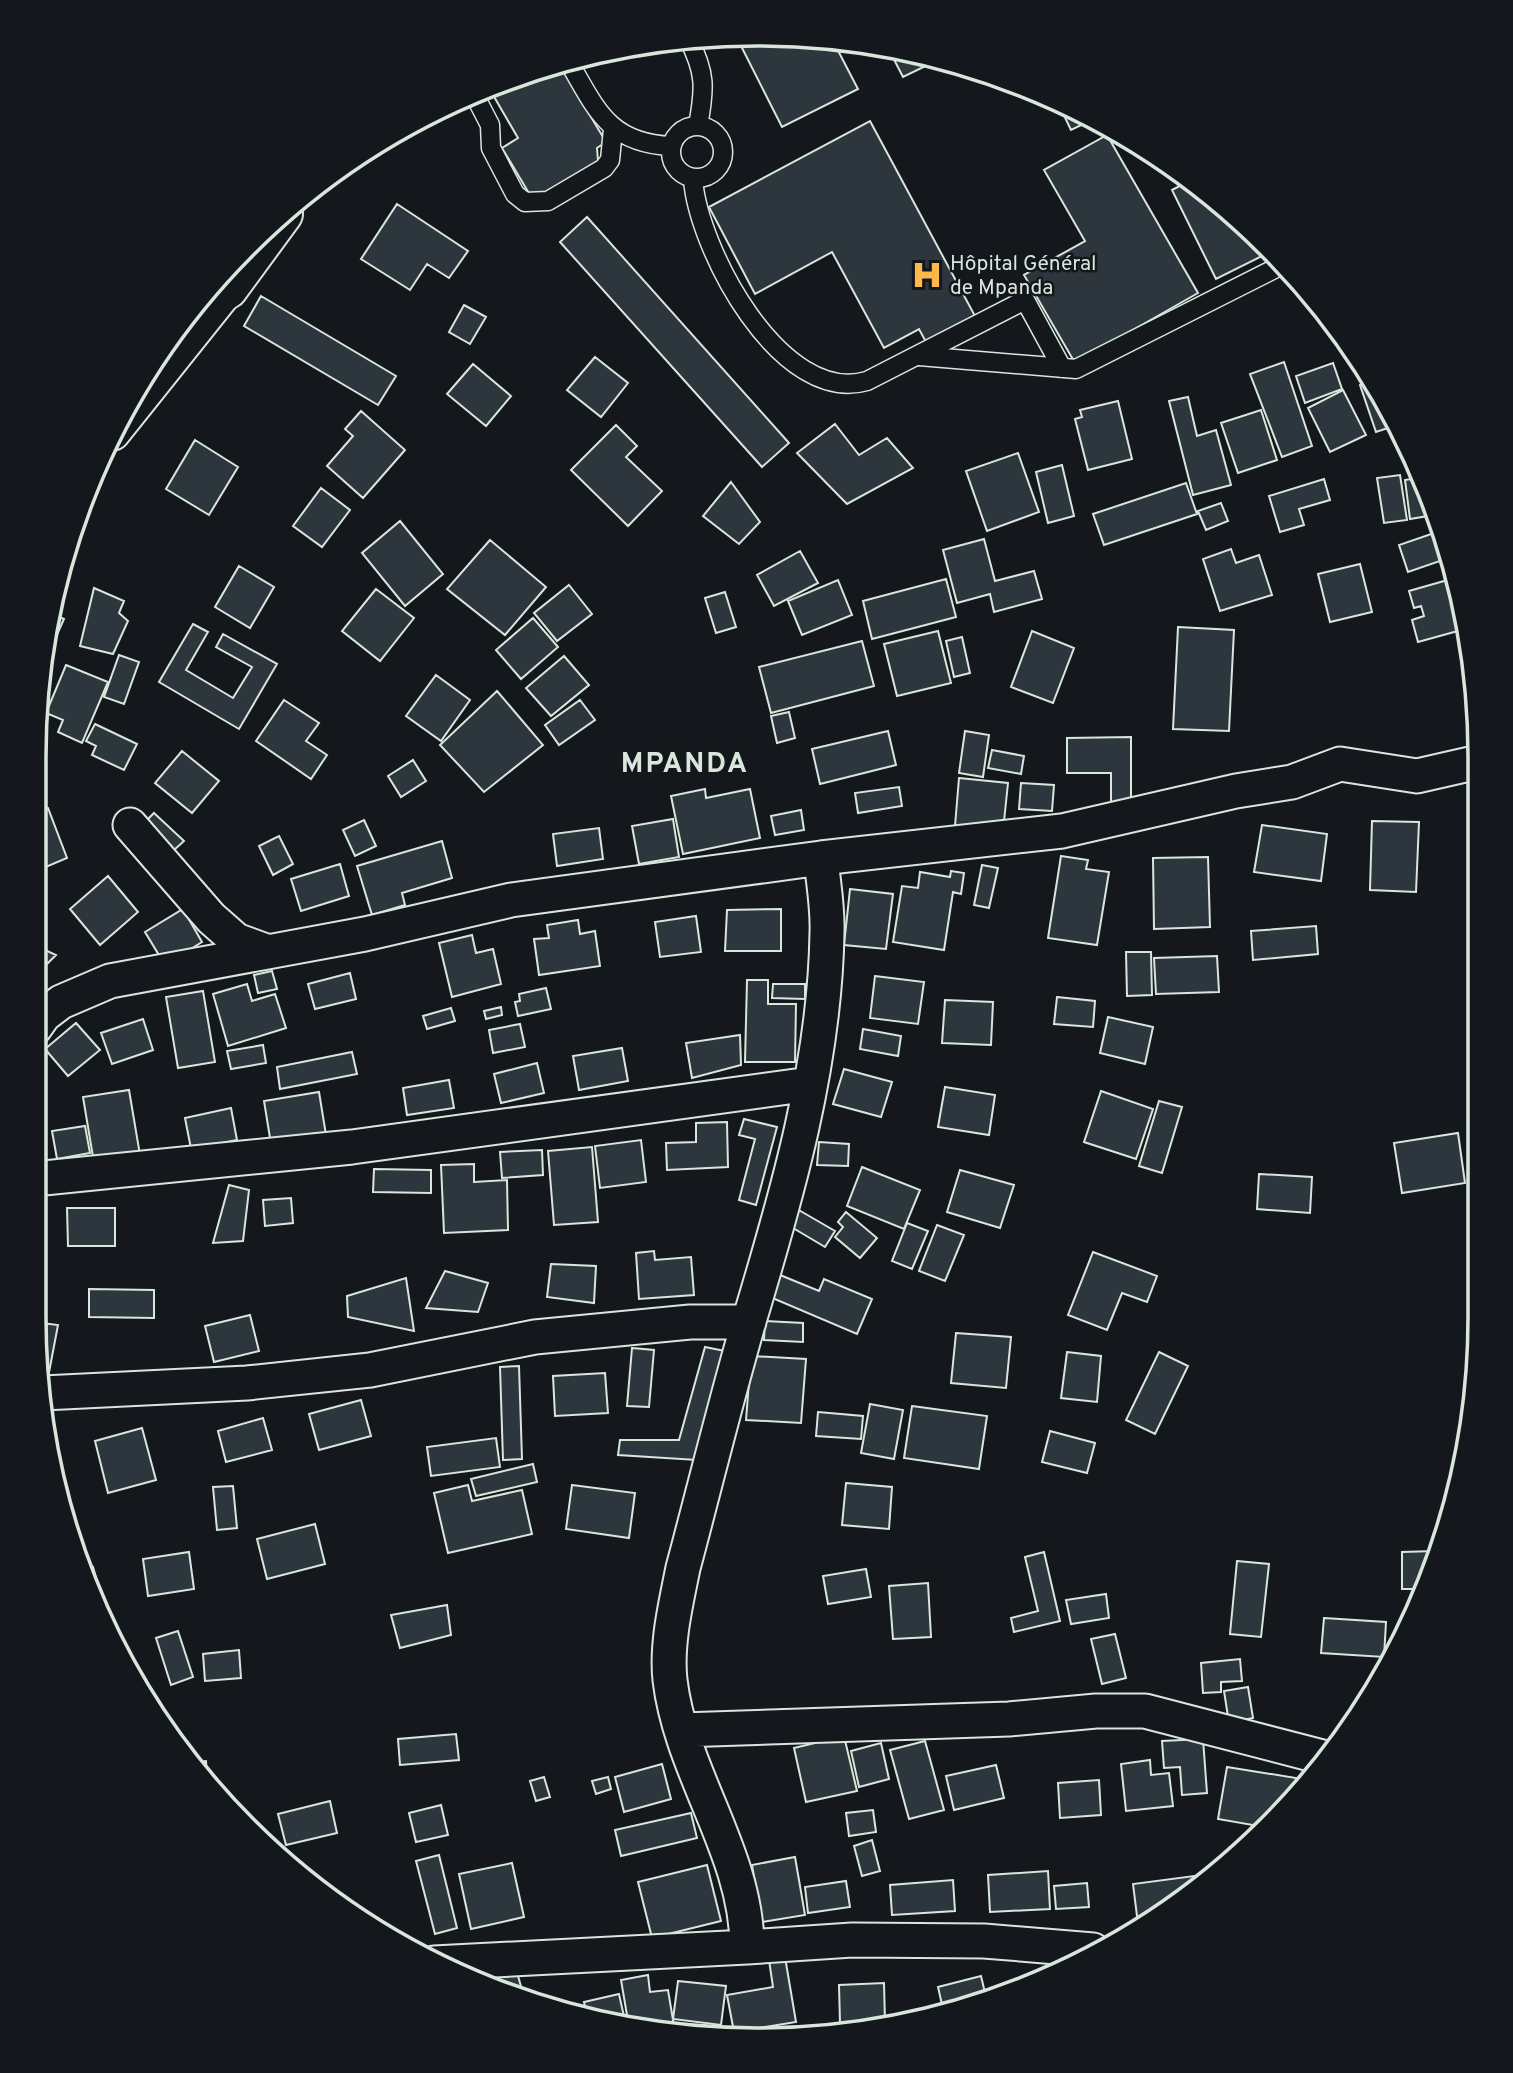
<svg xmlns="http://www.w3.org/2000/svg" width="1513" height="2073" font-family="Overpass,sans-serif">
<rect width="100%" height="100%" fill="#14181c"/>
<path fill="#2c363c" stroke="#d8e6dc" stroke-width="2" d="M736,36L832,39L858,89L782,127Z
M888,48L938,60L903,77Z
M558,62L606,142L597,148L598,161L533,200L502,148L518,138L489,88Z
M456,101L460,108L443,118L437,108Z
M1058,103L1094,119L1071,130Z
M870,121L975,316L926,342L919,329L884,348L832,252L755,294L709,207Z
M1107,135L1198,293L1075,363L1024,275L1085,241L1044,170Z
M1189,181L1233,212L1270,252L1216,279L1172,190Z
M397,204L468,251L449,278L427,264L410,290L361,259Z
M587,217L789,443L762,467L560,242Z
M261,296L396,376L378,405L244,326Z
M464,305L486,317L470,344L449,332Z
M595,357L628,383L601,417L567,390Z
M1284,362L1312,446L1282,457L1250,374Z
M1333,363L1342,389L1305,403L1296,376Z
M473,364L511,396L486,426L447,394Z
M1368,382L1394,426L1376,432L1360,385Z
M1343,390L1366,435L1330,452L1308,408Z
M1188,397L1197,436L1216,430L1231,485L1193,495L1169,401Z
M1118,401L1132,459L1088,470L1075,419L1082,417L1080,410Z
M1261,410L1277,460L1238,473L1221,423Z
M361,411L405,450L363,498L327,466L353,436L345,429Z
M835,424L859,455L887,438L913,468L847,504L797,453Z
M616,425L637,446L626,457L662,491L628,526L571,470Z
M195,440L238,467L209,515L166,489Z
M1018,453L1039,512L987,531L966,471Z
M1062,465L1074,516L1048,523L1036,472Z
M1400,475L1407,520L1384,523L1377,478Z
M1423,477L1434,515L1410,519L1405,480Z
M1324,479L1330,500L1299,509L1304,525L1280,532L1269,496Z
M731,482L760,522L739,544L703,516Z
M1186,483L1197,514L1104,545L1093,514Z
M321,488L350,510L322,547L293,526Z
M1221,503L1228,521L1206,530L1198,511Z
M400,521L443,574L405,606L362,553Z
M1434,533L1443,560L1408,572L1399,545Z
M984,539L995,581L1034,571L1042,599L994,612L990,594L957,603L943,550Z
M490,540L546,587L505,635L447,589Z
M1231,549L1236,563L1259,555L1272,595L1220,611L1203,559Z
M800,551L818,583L774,606L757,575Z
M1360,564L1372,612L1330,622L1318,574Z
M239,566L274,587L250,628L215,607Z
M946,579L956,617L872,639L863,601Z
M1451,579L1465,629L1418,642L1412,620L1424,616L1421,606L1414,608L1409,591Z
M838,580L852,615L802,635L788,601Z
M569,585L592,614L557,641L534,613Z
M94,588L124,601L119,613L128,621L113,654L80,646Z
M376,589L414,618L380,661L342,631Z
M725,592L736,627L716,633L705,598Z
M51,613L64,619L56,637L47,633Z
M533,618L558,647L521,679L496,650Z
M193,624L208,632L186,670L233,698L252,667L216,647L223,634L277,664L239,729L159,682Z
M1178,627L1234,630L1229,731L1173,729Z
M938,631L951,683L897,696L884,644Z
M1032,631L1074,648L1053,703L1011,687Z
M962,637L970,673L954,677L946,641Z
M862,641L874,686L771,713L759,667Z
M119,655L139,662L124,704L104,697Z
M564,656L589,685L551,716L526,688Z
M66,665L108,682L82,743L58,732L63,720L46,713Z
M436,675L470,700L441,741L406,716Z
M497,691L543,745L484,792L440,745Z
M284,700L319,723L306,741L327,755L311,779L256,741Z
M580,700L595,720L559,745L545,725Z
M789,712L795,738L777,743L771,716Z
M95,724L137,744L124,770L92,755L96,746L86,741Z
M888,731L896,765L820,784L812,749Z
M965,731L989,735L983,777L959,773Z
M1131,737V804L1111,805V773H1067V738Z
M992,750L1024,756L1021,774L988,768Z
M182,751L219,781L192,813L155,783Z
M413,760L426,781L401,797L388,776Z
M959,778L1008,783L1003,831L955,826Z
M1021,783L1054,785L1052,811L1019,809Z
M899,787L902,806L858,813L855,793Z
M705,789L706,798L750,789L760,838L683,854L671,796Z
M48,808L67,858L34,872L35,813Z
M801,810L804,830L775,835L771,816Z
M154,813L184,841L173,851L143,824Z
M673,819L679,857L639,864L632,826Z
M364,820L376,846L355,856L343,830Z
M1372,821L1419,822L1416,892L1370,890Z
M1262,825L1327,834L1321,881L1254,872Z
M599,828L603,859L557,866L553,834Z
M279,836L293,864L273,875L259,846Z
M442,841L452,878L402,893L405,905L372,915L357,866Z
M1061,856L1088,860L1086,869L1109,872L1097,945L1048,938Z
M1208,857L1210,927L1154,929L1153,858Z
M340,864L349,896L301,911L291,879Z
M982,865L998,868L989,908L974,905Z
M951,871L964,873L961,894L953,892L944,950L893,942L902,886L918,888L920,872L950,877Z
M108,876L138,912L100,945L70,909Z
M850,889L893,894L886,949L844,945Z
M183,909L202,942L165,965L145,932Z
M781,909V951H725L727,910Z
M696,916L701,952L660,957L655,922Z
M578,920L580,934L595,931L600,966L539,975L534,939L549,938L547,925Z
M1316,926L1318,954L1253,960L1251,931Z
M472,935L476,953L493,949L501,984L452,997L439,943Z
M34,945L56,955L42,969L34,965Z
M1126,952H1151L1152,995L1127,996Z
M1217,956L1219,992L1156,994L1154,958Z
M272,971L277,989L258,993L254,975Z
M350,973L356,999L315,1009L308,984Z
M875,976L924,982L918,1024L870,1018Z
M747,980H768V1004H796L795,1062H745Z
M247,984L252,1001L275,994L286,1028L228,1046L213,994Z
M773,984H805V999L772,998Z
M34,986L44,992L34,1007Z
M546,988L551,1009L518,1016L515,1002L520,1001L519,994Z
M203,991L215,1062L178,1068L166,997Z
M1057,997L1095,1001L1093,1027L1054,1024Z
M945,1000L993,1002L991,1045L942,1043Z
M501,1007L502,1015L486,1019L484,1011Z
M451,1008L455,1021L427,1029L423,1016Z
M1108,1017L1153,1027L1145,1064L1100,1053Z
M143,1019L153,1050L112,1064L101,1033Z
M76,1023L100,1050L68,1076L45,1049Z
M520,1024L525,1047L493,1053L489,1030Z
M863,1029L901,1036L898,1056L860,1049Z
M740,1035L741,1065L692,1078L686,1043Z
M263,1045L266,1063L231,1069L227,1051Z
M622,1048L628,1081L579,1090L573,1056Z
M352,1052L357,1074L280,1089L277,1067Z
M537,1063L544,1093L501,1103L494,1074Z
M844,1069L892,1082L881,1117L833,1104Z
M449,1080L454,1108L407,1115L403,1088Z
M945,1087L995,1095L989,1135L938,1127Z
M129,1090L140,1155L94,1163L83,1097Z
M1101,1091L1153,1109L1136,1159L1084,1142Z
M319,1092L326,1135L271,1144L264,1101Z
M1159,1101L1182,1107L1162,1173L1139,1166Z
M231,1108L237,1140L222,1143L224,1152L193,1159L185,1118Z
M744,1119L777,1127L756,1205L739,1200L755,1139L739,1135Z
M727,1122L728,1167L667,1170L666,1143L696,1142V1123Z
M85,1126L90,1153L57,1159L52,1131Z
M1458,1133L1465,1183L1402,1193L1394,1143Z
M641,1140L646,1182L600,1188L595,1146Z
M819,1142L849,1144L848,1166L817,1165Z
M592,1147L598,1222L554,1225L548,1151Z
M542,1150L543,1175L502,1178L500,1152Z
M474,1164V1182L507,1180L508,1230L444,1233L441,1165Z
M862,1167L920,1190L904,1229L847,1206Z
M374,1169L431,1170V1193L373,1192Z
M960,1170L1014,1185L1000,1228L947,1212Z
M1259,1174L1312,1177L1310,1213L1257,1209Z
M229,1185L249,1190L243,1241L213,1243Z
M291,1198L293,1223L265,1226L263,1200Z
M67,1208H115V1246H68Z
M797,1209L835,1231L825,1247L788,1225Z
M846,1212L877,1238L860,1258L835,1237L843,1227L838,1222Z
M907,1223L928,1231L912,1269L892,1261Z
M937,1225L964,1235L945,1281L919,1271Z
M654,1251L655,1260L691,1257L694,1295L639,1299L636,1253Z
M1093,1252L1157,1276L1147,1302L1122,1293L1107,1330L1068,1315Z
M551,1264L596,1266L594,1303L547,1297Z
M445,1271L488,1283L478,1312L426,1308Z
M780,1275L819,1291L824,1279L872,1299L857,1334L770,1297Z
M406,1278L414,1331L348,1317L347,1296Z
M89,1289L154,1290V1318L89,1317Z
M250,1315L259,1351L214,1362L205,1326Z
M765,1321L803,1323V1342L764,1340Z
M34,1322L58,1325L47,1383H42Z
M956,1333L1011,1337L1006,1388L951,1383Z
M705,1347L725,1351L697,1460L618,1455L620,1440H679Z
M632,1348L654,1350L649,1407L627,1406Z
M1067,1352L1101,1356L1097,1402L1061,1398Z
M1159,1352L1188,1366L1155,1434L1126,1420Z
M751,1356L806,1359L801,1423L746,1420Z
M519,1366L522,1459L503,1460L500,1367Z
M605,1373L608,1413L555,1416L553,1376Z
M361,1400L371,1436L319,1450L309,1414Z
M870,1404L903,1410L894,1459L861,1453Z
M912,1406L987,1416L979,1469L904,1458Z
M818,1412L863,1416L861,1439L816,1436Z
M263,1418L272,1450L226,1462L218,1431Z
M142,1428L156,1480L108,1493L95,1441Z
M1050,1431L1095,1443L1087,1473L1042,1462Z
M496,1438L500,1467L431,1476L427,1447Z
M533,1464L537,1482L476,1496L471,1479Z
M846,1483L892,1487L889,1529L842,1525Z
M468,1485L472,1501L522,1490L532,1534L448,1553L434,1493Z
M572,1485L635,1493L629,1538L566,1529Z
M233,1486L237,1528L217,1530L213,1487Z
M315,1524L325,1564L267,1579L257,1539Z
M1435,1551L1420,1589H1402V1552Z
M189,1552L194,1589L148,1596L143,1559Z
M1044,1552L1060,1621L1014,1632L1011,1618L1038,1611L1025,1557Z
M1237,1561L1269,1564L1261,1637L1230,1634Z
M93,1567L103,1604L95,1606L80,1570Z
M866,1569L871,1597L828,1604L823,1576Z
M928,1583L931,1637L893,1639L889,1586Z
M1106,1594L1109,1618L1071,1624L1066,1600Z
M447,1605L451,1635L400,1648L391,1615Z
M1324,1618L1386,1622L1384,1657L1321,1653Z
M178,1631L193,1677L171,1685L156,1638Z
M1115,1634L1126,1678L1102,1684L1091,1639Z
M239,1650L241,1678L205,1681L203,1654Z
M130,1655L143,1694H142L122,1657Z
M1240,1659L1242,1681L1221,1682V1692L1203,1693L1201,1663Z
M1248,1687L1253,1718L1229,1723L1224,1691Z
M456,1734L459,1760L400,1765L398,1739Z
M844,1736L857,1791L806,1802L794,1748Z
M1203,1739L1207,1793L1182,1795L1180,1767L1164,1768L1162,1741Z
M925,1741L944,1810L909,1819L890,1750Z
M881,1743L889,1779L859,1787L851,1751Z
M1150,1760L1151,1775L1169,1773L1173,1806L1126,1811L1121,1764Z
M206,1761L207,1778L193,1762Z
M662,1764L671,1799L624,1812L615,1777Z
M996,1765L1004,1798L954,1810L946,1776Z
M1227,1767L1296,1778L1293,1800L1264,1827L1218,1819Z
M544,1777L550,1797L536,1801L530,1781Z
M608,1777L611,1789L596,1794L592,1781Z
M1099,1780L1101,1815L1060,1818L1058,1783Z
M330,1801L337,1833L286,1845L278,1814Z
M441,1805L448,1835L416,1842L409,1813Z
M873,1810L876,1832L849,1836L846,1813Z
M691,1813L697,1838L621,1856L615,1830Z
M872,1840L880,1871L862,1876L854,1846Z
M1229,1848L1240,1850L1226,1863Z
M439,1855L457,1928L435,1934L416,1861Z
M795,1857L805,1915L762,1922L752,1865Z
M512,1863L524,1917L471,1929L459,1874Z
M707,1865L721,1921L652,1938L638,1882Z
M1218,1870L1203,1885L1200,1874Z
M1048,1871L1050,1909L990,1912L988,1875Z
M1194,1876L1196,1891L1138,1924L1133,1884Z
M953,1880L955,1911L892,1915L890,1885Z
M846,1881L850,1907L808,1913L805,1887Z
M1087,1883L1089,1907L1056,1909L1054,1886Z
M785,1957L796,2022L734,2032L727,1995L773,1987L769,1960Z
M517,1972L523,1994L483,1981Z
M648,1975L650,1992L668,1990L674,2026L653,2030L629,2027L621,1980Z
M981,1976L986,1997L943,2009L938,1987Z
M678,1981L726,1986L721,2025L673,2019Z
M884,1983L885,2022L840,2023L839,1985Z
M619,1994L625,2021L611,2024L587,2016L584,2002Z"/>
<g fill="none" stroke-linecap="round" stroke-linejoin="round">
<g stroke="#d8e6dc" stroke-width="21">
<path id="service" d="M688,38C706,73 705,88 698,126
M567,59C596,108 607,143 671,146
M474,94L490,125L491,148L515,194L525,202L548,201L604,168L610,160L613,129
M671 152a26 26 0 1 1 52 0a26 26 0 1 1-52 0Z
M693,179C698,249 781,406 867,381L1025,300L1062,368
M919,356L1076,369L1282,265"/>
</g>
<g stroke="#d8e6dc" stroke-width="37">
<path id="minor" d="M113,433L224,294
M130,825L211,918L236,940L266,951
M821,858C823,882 828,907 827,932C825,1065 787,1195 749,1321C725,1403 705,1486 683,1568C676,1603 666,1644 670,1680C681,1773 747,1853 747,1947L852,1940L984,1941L1093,1950
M34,1029L44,1015L61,1002L110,981L365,934L511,900L821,858L1062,831L1236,791L1292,782L1340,764L1417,776L1474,763
M34,1179L352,1147L810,1084
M43,1393L247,1383L370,1370L535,1337L690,1322H749
M681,1730L1009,1719L1096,1711H1145L1326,1758
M434,1963L747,1947"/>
</g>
<g stroke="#d8e6dc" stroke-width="42">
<path id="tertiary" d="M187,313L228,289L283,214"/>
</g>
<use href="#service" stroke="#14181c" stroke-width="18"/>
<use href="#minor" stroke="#14181c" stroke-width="33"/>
<use href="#tertiary" stroke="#14181c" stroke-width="38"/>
</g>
<defs>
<g id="hospital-bare" transform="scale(2.415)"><path d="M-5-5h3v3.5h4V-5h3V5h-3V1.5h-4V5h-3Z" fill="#ffb74d" stroke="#14181c" stroke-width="2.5" paint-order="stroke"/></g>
</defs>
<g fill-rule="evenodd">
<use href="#hospital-bare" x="927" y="275"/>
</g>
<g text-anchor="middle" stroke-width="5" stroke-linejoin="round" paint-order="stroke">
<g font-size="21" fill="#d8e6dc" stroke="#14181c" text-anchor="start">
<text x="950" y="270">Hôpital Général<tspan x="950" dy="24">de Mpanda</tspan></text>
</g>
<g font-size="28" font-weight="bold" letter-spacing="2" fill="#d8e6dc" stroke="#14181c">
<text x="685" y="772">MPANDA</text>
</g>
</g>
<path d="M0 0H1513V2073H0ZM757 46H757A711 711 0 0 1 1468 757V1317A711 711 0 0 1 757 2028H757A711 711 0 0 1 46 1317V757A711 711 0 0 1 757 46Z" fill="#14181c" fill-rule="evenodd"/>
<path fill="none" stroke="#d8e6dc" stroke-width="3.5" d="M757 46H757A711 711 0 0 1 1468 757V1317A711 711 0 0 1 757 2028H757A711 711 0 0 1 46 1317V757A711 711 0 0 1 757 46Z"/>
</svg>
